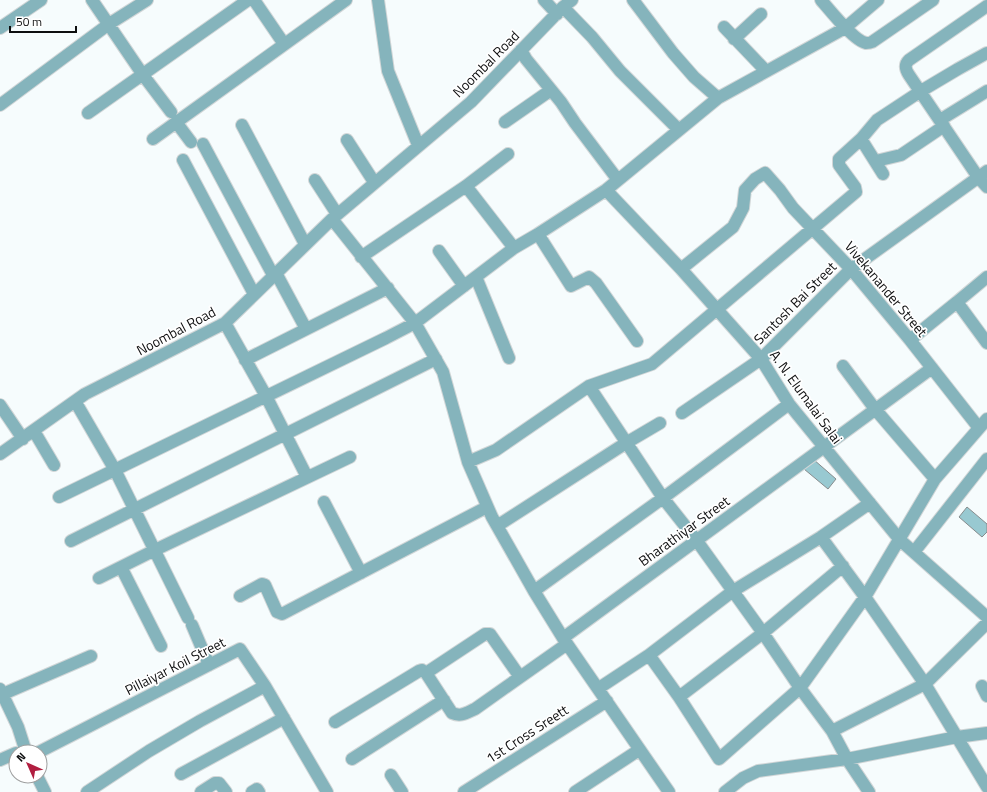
<svg xmlns="http://www.w3.org/2000/svg" width="987" height="792" font-family="'Titillium Web',sans-serif">
<rect width="100%" height="100%" fill="#f6fcfd"/>
<path fill="#98c9d1" stroke="#878c8d" d="M813,459L836,479L828,489L804,469Z
M967,507L987,524V532L982,537L959,517Z"/>
<g fill="none" stroke-linecap="round" stroke-linejoin="round">
<g stroke="#d1d6d7" stroke-width="14">
<path id="minor" d="M92,0L143,75L171,112
M254,0L284,44
M378,0L388,71L418,145
M544,0L557,14
M633,0L673,53L694,77L718,98
M821,0C829,9 854,41 866,43C868,43 870,43 872,42L933,0
M987,6L909,60C904,65 905,69 909,75L978,177L987,187
M563,7L592,37L620,71L679,130
M724,27L766,71
M0,28L41,0
M734,39L761,14
M521,50L526,59L561,102L575,123L618,180
M0,105L109,24L147,0
M88,113L248,0
M940,120L987,91
M176,122L191,142
M505,122L551,90
M242,125L305,244
M153,139L346,0
M861,139L883,174
M347,140L374,182
M203,144L273,275
M183,160L254,294
M876,161L901,155L944,126
M315,180L337,214
M466,186L514,248
M606,190L681,269L761,359L789,404L900,540L987,617
M332,219L415,323L443,372L468,462L492,517L534,591L563,638L669,792
M538,234L571,286L589,277L596,283L637,341
M439,251L464,286
M361,257L466,186L508,154
M681,269L733,227L743,208L745,190L755,179L765,173L780,190L793,208L851,269L910,340L979,428
M276,273L306,329
M476,277L509,358
M957,302L987,277
M225,323L266,396L307,477
M910,340L957,302L987,343
M245,360L388,288
M843,366L875,409L935,479
M589,386L663,498L697,541L763,633L800,688L719,759L679,697L649,655L733,591L821,537L870,503
M75,401L115,470L188,618
M0,405L23,439
M682,413L761,359L851,269L987,171
M34,431L54,465
M0,454L85,394L225,323L332,219L471,102L563,7L572,0
M468,462L496,450L589,386L652,364L856,192L855,187L839,165V159L861,139L877,120L921,91L958,69L987,53
M59,497L386,338L415,323L514,248L538,234L606,190L718,98L845,28L878,0
M324,502L361,573
M497,526L626,443L660,423
M821,537L865,597L925,684L987,787
M71,541L436,359
M914,552L987,459
M121,567L161,646
M99,578L155,550L350,457
M534,591L663,498L789,404
M240,596L262,584L265,585L277,612L282,614L487,507
M192,625L209,665
M563,638L932,368
M426,673L485,634H490L520,677
M982,686L987,696
M599,688L649,655
M0,689L18,727L26,752
M3,694L91,656
M679,697L763,633L843,566
M335,722L419,671L422,670L426,673L452,713C461,717 466,713 475,709L567,644
M832,731L925,684L987,623
M39,752L240,649L265,686L327,792
M352,759L444,700
M0,760L16,753
M181,774L284,718
M391,775L402,792
M37,776L45,792
M87,792L149,751L200,721L265,686
M201,792L215,783H219L226,792
M252,792L257,789L259,792
M464,792L607,701
M575,792L639,750
M725,792L743,778L758,771L847,759L957,737L987,733
M869,792L847,759L832,731L800,688L865,597L935,479L987,419"/>
</g>
<use href="#minor" stroke="#85b4bc" stroke-width="12"/>
</g>
<g text-anchor="middle" stroke-width="3.5" stroke-linejoin="round" paint-order="stroke">
<g font-size="14" fill="#0d0e0f" stroke="#fff">
<text transform="translate(486 64) rotate(-45)" y="5">Noombal Road</text>
<text transform="translate(886 289) rotate(50)" y="5">Vivekanander Street</text>
<text transform="translate(795 303) rotate(-45)" y="5">Santosh Bai Street</text>
<text transform="translate(176 331) rotate(-28)" y="5">Noombal Road</text>
<text transform="translate(806 397) rotate(54)" y="5">A. N. Elumalai Salai</text>
<text transform="translate(684 531) rotate(-36)" y="5">Bharathiyar Street</text>
<text transform="translate(175 666) rotate(-27)" y="5">Pillaiyar Koil Street</text>
<text transform="translate(527 734) rotate(-33)" y="5">1st Cross Sreett</text>
</g>
</g>
<g transform="translate(28 764) rotate(315)"><circle r="19" fill="#ffffff" stroke="#9e9f9f"/>
<path d="M0-3L7 15L0 10L-7 15Z" fill="#b11e40"/>
<text y="-6" font-size="11" font-weight="bold" text-anchor="middle" fill="#0d0e0f">N</text>
</g>
<path d="M10 26v6h66v-6" fill="none" stroke="#0d0e0f" stroke-width="2"/>
<text x="16" y="26" font-size="12" fill="#0d0e0f" stroke="#ffffff" stroke-width="3" paint-order="stroke">50 m</text>
</svg>
